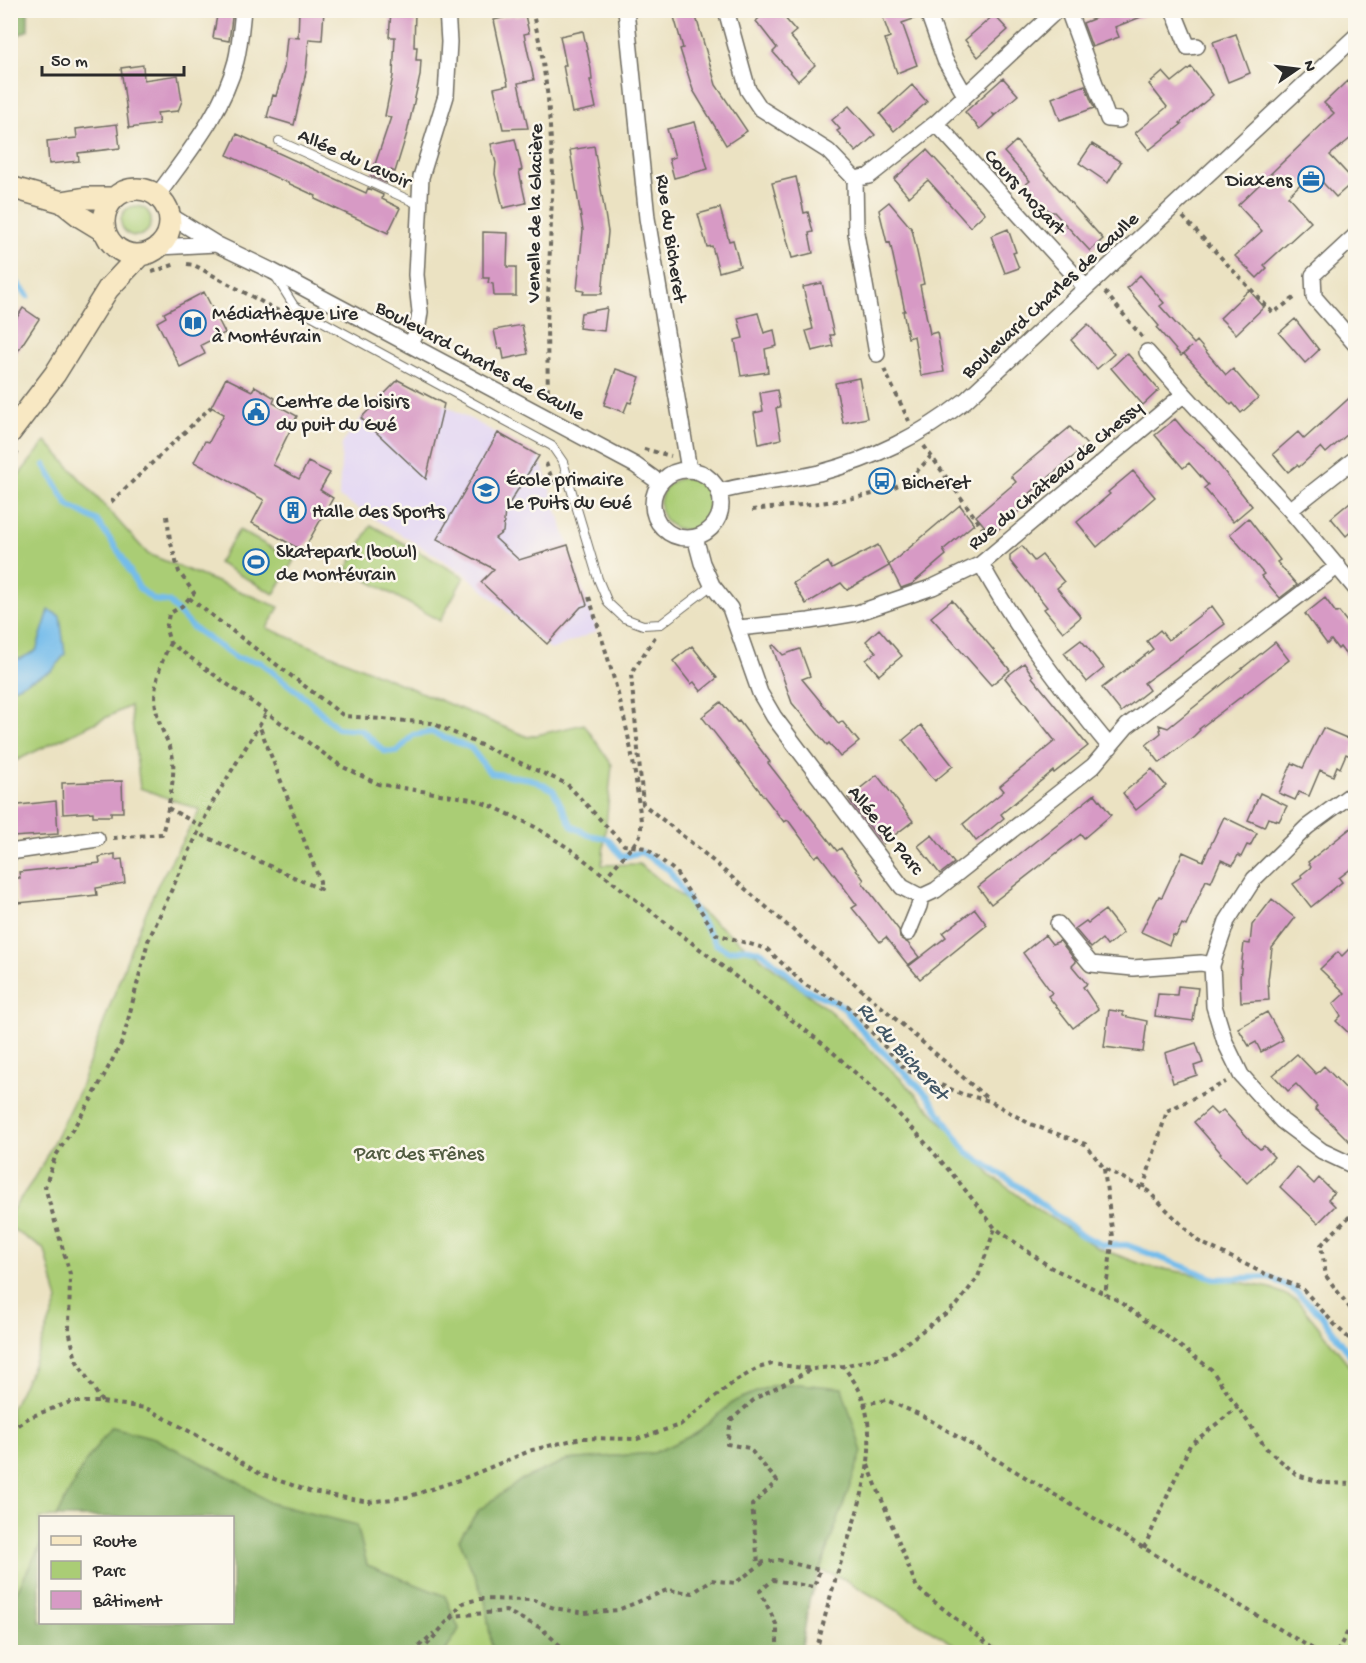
<svg xmlns="http://www.w3.org/2000/svg" width="1366" height="1663" font-family="'Gochi Hand',sans-serif">
<rect width="100%" height="100%" fill="#fbf7ec"/>
<filter id="ink" filterUnits="userSpaceOnUse"><feTurbulence type="fractalNoise" baseFrequency=".0167" numOctaves="2"/><feDisplacementMap in="SourceGraphic" scale="12" xChannelSelector="R" yChannelSelector="G"/><feConvolveMatrix kernelMatrix="1 2 1 2 8 2 1 2 1" color-interpolation-filters="sRGB"/></filter>
<filter id="wash" filterUnits="userSpaceOnUse"><feTurbulence type="fractalNoise" baseFrequency=".008" numOctaves="4" result="noise"/><feDisplacementMap in="SourceGraphic" scale="24" xChannelSelector="R" yChannelSelector="G"/><feGaussianBlur stdDeviation="1.35" result="paint"/><feColorMatrix in="noise" values="0 0 0 0 0 0 0 0 0 0 0 0 0 0 0 0 0 1.4 0 .05"/><feComposite in="paint" operator="in"/></filter>
<g filter="url(#wash)">
<rect width="100%" height="100%" fill="#ebe2c2"/>
<path fill="#e1d4f4" d="M398,380L539,456L597,631L551,650L464,573L339,497L342,444L361,418Z"/>
<path fill="#aacd75" stroke="#6a7c50" stroke-width="1.5" d="M121 221a15 15 0 1 1 30 0a15 15 0 1 1-30 0Z
M46,441L148,554L279,607L267,628L528,737L584,724L612,765L602,865L639,864L831,1012L903,1081L992,1176L1035,1208L1098,1248L1147,1266L1271,1288L1297,1300L1355,1372V1652H967L844,1579L820,1570L829,1547L771,1386L735,1401L695,1434L654,1453L567,1460L521,1480L459,1539L485,1600L492,1648L487,1652H445L459,1629L445,1596L367,1565L357,1525L270,1503L239,1482L154,1438L111,1427L85,1463L56,1517L40,1518V1546L11,1603V1409L30,1372L58,1301L45,1250L11,1228V1212L38,1173L79,1090L133,943L157,886L200,810L140,788L130,706L11,763V485Z
M660 504a26 26 0 1 1 52 0a26 26 0 1 1-52 0Z
M371,525L464,577L440,621L347,569Z
M239,530L294,560L274,594L218,563Z"/>
<path fill="#87b066" stroke="#596e48" stroke-width="1.5" d="M11,10L28,11V30L11,39Z
M799,1384L842,1388L862,1452L809,1601L801,1652H505L492,1648L485,1600L459,1539L479,1510L521,1480L567,1460L654,1453L695,1434L735,1401L771,1386Z
M111,1427L154,1438L239,1482L270,1503L357,1525L367,1565L445,1596L459,1629L445,1652H11V1603L40,1546V1622H232V1518L56,1517L85,1463Z"/>
<path fill="#73bceb" stroke="#4f748b" stroke-width="1.5" d="M49,610L60,616L65,654L52,671L11,689V657L20,659L36,651Z"/>
<g fill="none" stroke-linecap="round" stroke-linejoin="round">
<path stroke="#73bceb" stroke-width="6" d="M10,274L28,296
M45,465L68,505L97,521L121,555L139,588L154,600L169,602L192,627L236,658L260,662L308,700L337,728L361,730L384,751L397,752L413,735L431,732L471,748L490,773L531,779L553,790L572,826L589,835L608,839L622,857L641,852L669,870L716,944L728,951L745,948L762,952L804,988L842,1006L867,1036L927,1095L967,1152L1025,1191L1081,1235L1103,1245H1127L1216,1279L1269,1277L1295,1291L1321,1315L1356,1363"/>
</g>
<g id="blocks">
<path fill="#d79ac5" d="M218,10H233L229,41L213,38Z
M299,10H324L322,40L309,39L306,72L294,125L267,117L273,95L276,96L284,68L287,37L300,38H298Z
M672,10H694L716,85L747,131L726,145L693,90L680,49L683,48Z
M768,10H778L796,31L790,36L815,65L798,81L773,52L777,48L756,21Z
M880,10H918L919,17L902,23L917,65L897,73L885,39L890,37Z
M1116,10L1154,12L1115,27L1119,37L1092,47L1083,23Z
M391,11L415,12L414,47H417L416,60H421L420,76L407,133L395,172L391,170L387,183L371,176L391,117L385,116L393,76L395,37H389Z
M514,15L515,17L525,15L529,33L524,34L534,80L518,83L528,128L503,129L494,88L508,85L494,20Z
M994,15L1008,30L978,57L965,40Z
M583,31L591,69L592,80H590L596,108L572,113L563,65H566L560,36Z
M1236,34L1250,73L1228,82L1213,42Z
M143,65L144,80L178,75L182,101L178,111L157,113L159,124L129,128L121,68Z
M1191,67L1213,95L1180,123L1182,124L1149,150L1135,133L1167,107L1149,84L1163,72L1172,82Z
M1003,78L1018,95L995,115L993,114L994,116L980,129L965,112Z
M1347,81L1356,91V134L1330,155L1354,181L1336,197L1313,172L1288,196L1311,222L1264,265L1267,268L1257,278L1235,256L1262,231L1238,205L1334,113L1324,103Z
M912,85L927,102L894,131L880,114Z
M1085,85L1094,108L1060,120L1052,98Z
M849,106L875,135L856,152L837,131L840,129L832,120Z
M695,122L708,169L674,178L669,159L675,157L667,129Z
M117,124L120,148L78,153L79,161L49,164L47,141L77,138L76,129Z
M237,134L366,193L368,188L383,195L382,199L400,208L388,233L315,199L316,196L227,155Z
M515,139L522,170L519,171L526,203L503,208L495,174L496,163L491,144Z
M1016,141L1103,239L1090,251L1054,212H1050L1025,185L1030,181L1004,152Z
M1092,144L1121,162L1108,183L1079,163Z
M594,146L608,232L602,294H583L584,291L577,290L583,230L570,150Z
M927,150L985,213L970,227L928,180L909,197L894,179Z
M796,177L804,213L808,212L813,232L809,233L813,253L792,258L772,183Z
M889,202L912,229L924,284L920,285L930,334L937,332L944,372L921,376L914,336L908,338L903,311H905L890,242L887,243L879,210Z
M720,208L729,241L733,240L740,266L719,272L712,246L707,247L698,214Z
M1008,229L1016,252L1013,253L1019,268L1005,273L991,236Z
M483,232L508,233L507,267H516V296H494L493,284L488,283L489,278H483Z
M1140,275L1164,303L1160,306L1194,344L1197,341L1226,375L1233,369L1258,398L1241,413L1233,403L1231,405L1184,354L1191,347L1181,356L1157,328L1159,326L1127,288Z
M822,283L834,335H830L833,346L812,351L806,331L813,329L803,287Z
M1249,290L1264,307L1236,334L1220,318Z
M204,292L225,333L201,345L205,354L180,367L157,322L166,317L164,313Z
M23,308L39,319L10,363V328Z
M607,308L604,331L579,328L581,313Z
M758,313L764,333L774,330L777,346L765,349L768,372L741,376L735,340L743,338L738,318Z
M1295,319L1319,350L1305,363L1279,333Z
M1088,324L1114,354L1097,369L1071,340Z
M522,325L528,354L504,359L502,348L498,349L494,330Z
M1127,353L1159,390L1143,405L1111,368Z
M616,369L640,377L631,403L628,402L624,412L604,405Z
M226,378L252,391L255,386L275,398L273,403L297,416L273,465L299,479L308,462L330,473L320,490L333,498L303,551L252,523L264,500L194,462L205,441L209,442L224,414L211,407Z
M859,378L867,418L843,423L835,383Z
M398,380L444,404L426,479L361,418Z
M777,390L780,407L776,408L781,439L759,444L754,413L763,411L760,393Z
M1356,392V427L1326,453L1321,447L1299,467L1297,465L1288,472L1273,454L1298,432L1304,439Z
M1175,419L1185,431L1206,449L1252,506L1233,522L1204,488L1208,485L1189,463L1183,468L1155,435Z
M1070,427L1087,445L1016,505L1020,510L992,535L976,516L1016,482L1011,476Z
M498,433L539,456L505,510L503,532L495,538L519,560L568,545L587,605L581,607L547,644L481,582L494,569L437,539Z
M1133,471L1155,497L1097,547L1077,522L1110,494L1108,492Z
M1356,497V527L1346,536L1331,518Z
M960,505L974,524L943,550L946,555L912,584L901,588L889,565Z
M1248,518L1280,560L1277,562L1297,585L1280,598L1261,576L1264,574L1230,534Z
M878,545L889,566L847,590L841,583L806,604L793,583L828,562L832,569Z
M1022,546L1034,561L1042,555L1064,582L1057,588L1081,617L1063,632L1044,609L1047,607L1010,561V555Z
M1325,598L1336,613L1339,612L1356,633V668L1340,647L1338,649L1331,640L1327,644L1305,614Z
M952,600L1010,670L991,685L931,617Z
M1212,606L1225,624L1144,683L1149,690L1121,712L1102,688L1153,649L1147,641L1160,630L1168,640Z
M879,629L902,656L879,675L866,660L876,652L866,641Z
M1081,640L1104,668L1087,682L1064,653Z
M1275,642L1289,660L1199,729L1200,730L1194,736L1160,763L1146,745L1161,733L1159,725L1168,728Z
M774,645L783,655L800,649L810,676L802,679L839,724L842,721L859,742L840,757L829,743L827,745L792,703L772,646Z
M692,646L717,678L701,691L694,682L691,684L673,661Z
M1024,663L1033,676L1032,677L1088,746L1054,773L1053,771L1001,814L1004,818L976,841L963,824L1004,791L1000,786L1055,741L1005,678Z
M721,702L737,722L739,721L770,762L768,763L837,851L841,848L864,880L862,882L899,930L900,938L908,943L919,957L908,965L886,937L880,942L852,908L857,905L819,854L815,857L788,820L784,822L702,717Z
M921,725L953,766L935,781L903,740Z
M1323,728L1356,742L1350,756L1346,754L1340,768L1337,766L1333,776L1320,770L1309,796L1299,792L1295,800L1279,793L1292,763L1303,768Z
M1152,769L1166,786L1136,810L1123,793Z
M877,775L913,821L883,844L848,798Z
M122,781L123,812H111V816H93V812L63,814L62,783Z
M1260,793L1287,806L1279,821L1268,818L1264,827L1248,820Z
M1095,794L1111,815L1084,838L1081,834L991,904L978,887Z
M56,801L58,834L12,837L10,806Z
M1224,817L1257,833L1250,846L1247,845L1241,857L1238,855L1233,865L1221,860L1211,882L1206,880L1186,926L1182,924L1176,936L1173,935L1169,945L1141,932L1159,896L1162,897L1183,852L1203,861Z
M1356,824V865L1339,878L1342,882L1311,907L1293,884L1302,878L1301,875L1311,867L1308,862Z
M932,835L954,863L940,874L918,846Z
M115,854V860L122,859L125,883L96,888L97,895L18,903L14,878H20L19,872L100,863L99,857Z
M1272,899L1295,918L1272,948L1268,980L1269,1000L1241,1002L1240,978L1244,943L1250,944L1252,925Z
M975,909L987,925L920,979L909,966L946,937L943,933Z
M1105,910L1123,933L1107,946L1102,939L1091,948L1075,929L1086,921L1088,923Z
M1045,935L1052,944L1060,941L1075,960L1076,962L1072,966L1087,984L1083,987L1098,1009L1073,1028L1048,996L1052,993L1023,953Z
M1356,942V1040L1336,1021L1341,1016L1333,1004L1345,993L1320,969L1338,952L1342,956Z
M1178,986L1198,988L1193,1021L1155,1016L1158,994L1177,995Z
M1109,1010L1123,1012V1016L1147,1021L1143,1052L1104,1047Z
M1267,1012L1283,1040L1261,1052L1256,1042L1249,1046L1238,1028Z
M1196,1043L1203,1063L1194,1066L1197,1075L1173,1083L1165,1053Z
M1297,1054L1316,1074L1324,1066L1356,1099V1148L1327,1119L1315,1109L1317,1106L1296,1084L1288,1091L1273,1075Z
M1210,1108L1217,1115L1223,1110L1250,1140L1260,1149L1264,1146L1274,1157L1247,1183L1220,1154L1221,1153L1194,1122Z
M1297,1167L1314,1184L1319,1178L1334,1193L1328,1199L1335,1206L1318,1223L1280,1187Z"/>
</g>
</g>
<g filter="url(#ink)">
<use href="#blocks" fill-opacity="0" stroke="#6e6b60" stroke-width="1.5"/>
<g fill="none" stroke-linecap="round" stroke-linejoin="round">
<g stroke="#6e6b60" stroke-width="10">
<path id="lane" d="M279,141L418,204
M276,277L294,306L552,446L563,462L598,579L608,603L624,618L643,625L661,624L712,585"/>
</g>
<g stroke="#6e6b60" stroke-width="18">
<path id="street" d="M626,10L647,218L689,470
M726,10L748,90L760,108L828,151L855,179L869,176L936,123L1057,10
M927,10L945,60L965,95
M1068,10L1108,119L1119,120
M1173,10L1188,47L1197,46
M936,123L1086,288
M855,179L856,233L877,354
M157,196C187,154 223,112 236,61C240,45 241,27 243,10
M169,215L216,244L272,271L635,465L660,483
M1356,235L1313,275L1314,297L1356,345
M159,247L216,244
M410,345L417,332L420,312L416,275L421,177L446,96L449,42L447,10
M1147,352L1184,394
M653 504a34 34 0 1 1 68 0a34 34 0 1 1-68 0Z
M719,492C752,482 786,481 819,473C875,458 920,436 966,400L1356,36
M1290,510L1356,458
M695,537L702,563L712,585L730,608L760,693L774,717L902,887L921,897L936,890L1093,766L1127,726L1338,566
M981,564C1017,630 1062,689 1110,747
M738,628L809,621L857,613L933,587L981,564L1184,394L1290,510L1356,589
M1356,791L1307,827L1254,879L1227,921L1212,965L1214,1006L1225,1042L1241,1075L1282,1121L1322,1151L1356,1167
M10,852L97,839
M1058,924L1091,964L1133,968L1201,963L1212,965
M908,933L919,906L921,897"/>
</g>
<g stroke="#6e6b60" stroke-width="24">
<path id="secondary" d="M10,187L62,202L81,217L104,231
M104 222a33 33 0 1 1 66 0a33 33 0 1 1-66 0Z
M62,202L86,198H114
M10,433L55,374L108,289L139,256"/>
</g>
<path stroke="#6e6b60" stroke-width="4" stroke-dasharray="4.5 4.5" stroke-linecap="butt" d="M532,10L541,49L548,98L553,170L547,324L548,401
M1183,217L1273,313L1297,296
M187,264L194,265L284,314
M152,272L176,264
M1105,292L1142,337
M884,369L909,421
M924,446L989,537
M644,449L671,456
M10,460L18,452
M546,463L555,487
M111,502L211,407
M752,510C791,505 876,502 907,480C915,474 923,465 930,457
M167,516L170,540L179,572L194,593L182,606L169,614L166,629L170,643L341,766L378,784L471,799L494,807L535,827L570,849L827,1047L883,1098L915,1131L959,1182L995,1228L1050,1267L1117,1300L1211,1369L1266,1448L1297,1475L1324,1483L1356,1484
M589,597C610,664 631,729 638,798C639,809 643,824 640,835C639,840 612,869 606,877
M189,598L344,716L432,723L567,784L624,845L646,848L675,871L716,934L767,949L805,985L848,1006L906,1070L962,1094L990,1101L1030,1124L1085,1144L1104,1168L1148,1191L1198,1241L1261,1272L1302,1288L1336,1326L1356,1345
M655,637L631,674L643,804L698,848L988,1099
M168,808L201,826
M202,835L320,889V881L259,725
M113,838L162,834C167,816 175,779 173,761C173,750 165,737 161,727C149,695 157,672 170,643
M1104,1169L1113,1237L1105,1295
M1143,1188L1167,1111L1226,1082
M1356,1210L1321,1245L1326,1276L1356,1316
M102,1402L76,1360L69,1330L70,1274L45,1187L55,1157L91,1100L123,1040L148,941L201,826L211,805L267,712
M863,1404L886,1400L923,1416L1318,1652
M10,1430L30,1417L70,1402H102L146,1408L200,1437L260,1474L312,1492L369,1502L407,1497L462,1479L532,1450L581,1438L637,1439L680,1425L734,1382L758,1368L772,1364L812,1369L843,1366L890,1355L957,1305L978,1277L995,1228
M868,1465L917,1588L998,1652
M1144,1548L1190,1445L1238,1407
M451,1619L454,1616L506,1611L541,1628L567,1652
M412,1652L434,1633
M421,1652L463,1603L479,1599L534,1600L554,1608L585,1613L618,1610L667,1590L693,1593L711,1580L735,1583L763,1563
M777,1652V1626L760,1591L773,1580L814,1587L820,1570L779,1560L758,1563L752,1505L777,1481L749,1448L727,1444L731,1420L756,1398L812,1369
M816,1652C823,1624 830,1596 839,1568C856,1513 883,1452 861,1394C857,1384 849,1375 844,1367
M1337,1652L1356,1616"/>
<use href="#lane" stroke="#fff" stroke-width="8"/>
<use href="#street" stroke="#fff" stroke-width="15"/>
<use href="#secondary" stroke="#f8e8c3" stroke-width="21"/>
</g>
</g>
<defs>
<g id="office-ring" transform="scale(1.35)"><circle r="9.5" fill="#fbf7ec" stroke="#1f6fb2" stroke-width="1.5"/><path d="M-6-3h4V-5.5h4V-3h4V5H-6ZM-1-4.5V-3h2v-1.5ZM-6 0V1H6V0Z" fill="#1f6fb2"/></g>
<g id="library-ring" transform="scale(1.35)"><circle r="9.5" fill="#fbf7ec" stroke="#1f6fb2" stroke-width="1.5"/><path d="M-6-4Q-3-5.5-.7-3.5V5Q-3 3-6 4ZM6-4Q3-5.5 .7-3.5V5Q3 3 6 4Z" fill="#1f6fb2"/></g>
<g id="civic-ring" transform="scale(1.35)"><circle r="9.5" fill="#fbf7ec" stroke="#1f6fb2" stroke-width="1.5"/><path d="M-.6-6.5H3V-4.5H.6V-3L4-1V1h2V6H-6V1h2V-1L-.6-3ZM-1.2 2.5V6h2.4V2.5Z" fill="#1f6fb2"/></g>
<g id="bus-ring" transform="scale(1.35)"><circle r="9.5" fill="#fbf7ec" stroke="#1f6fb2" stroke-width="1.5"/><path d="M-5-6H5V4H4V6H2V4H-2V6H-4V4H-5ZM-3.5-4V0h7V-4ZM-3.5 1.2v1.5H-2V1.2ZM2 1.2v1.5H3.5V1.2Z" fill="#1f6fb2"/></g>
<g id="school-ring" transform="scale(1.35)"><circle r="9.5" fill="#fbf7ec" stroke="#1f6fb2" stroke-width="1.5"/><path d="M0-5L7-2L0 1L-7-2ZM-4 1L0 2.5L4 1V4Q0 6-4 4Z" fill="#1f6fb2"/></g>
<g id="building-ring" transform="scale(1.35)"><circle r="9.5" fill="#fbf7ec" stroke="#1f6fb2" stroke-width="1.5"/><path d="M-4-6H4V6H1V3H-1V6H-4ZM-2.5-4.3h1.7v1.8h-1.7ZM.8-4.3h1.7v1.8H.8ZM-2.5-1h1.7V.8h-1.7ZM.8-1h1.7V.8H.8Z" fill="#1f6fb2"/></g>
<g id="stadium-ring" transform="scale(1.35)"><circle r="9.5" fill="#fbf7ec" stroke="#1f6fb2" stroke-width="1.5"/><path d="M0-5a6.5 5 0 1 0 0 10a6.5 5 0 1 0 0-10ZM-3.5-1.8h7v3.6h-7Z" fill="#1f6fb2"/></g>
</defs>
<g fill-rule="evenodd">
<use href="#office-ring" x="1311" y="179"/>
<use href="#library-ring" x="193" y="323"/>
<use href="#civic-ring" x="256" y="412"/>
<use href="#bus-ring" x="882" y="481"/>
<use href="#school-ring" x="486" y="490"/>
<use href="#building-ring" x="293" y="510"/>
<use href="#stadium-ring" x="256" y="562"/>
</g>
<g text-anchor="middle" stroke-width="5" stroke-linejoin="round" paint-order="stroke">
<g font-size="20" fill="#2b2b2b" stroke="#fbf7ec">
<text transform="translate(355 157) rotate(24)" y="7">Allée du Lavoir</text>
<text transform="translate(1026 191) rotate(47)" y="7">Cours Mozart</text>
<text transform="translate(533 213) rotate(-89)" y="7">Venelle de la Glacière</text>
<text transform="translate(673 238) rotate(82)" y="7">Rue du Bicheret</text>
<text transform="translate(1049 294) rotate(-43)" y="7">Boulevard Charles de Gaulle</text>
<text transform="translate(481 359) rotate(28)" y="7">Boulevard Charles de Gaulle</text>
<text transform="translate(1054 474) rotate(-40)" y="7">Rue du Château de Chessy</text>
<text transform="translate(887 829) rotate(51)" y="7">Allée du Parc</text>
</g>
<g font-size="20" fill="#2b2b2b" stroke="#fbf7ec" text-anchor="start">
<text x="1292" y="186" text-anchor="end">Diaxens</text>
<text x="212" y="319">Médiathèque Lire<tspan x="212" dy="23">à Montévrain</tspan></text>
<text x="276" y="407">Centre de loisirs<tspan x="276" dy="23">du puit du Gué</tspan></text>
<text x="506" y="485">École primaire<tspan x="506" dy="23">Le Puits du Gué</tspan></text>
<text x="902" y="488">Bicheret</text>
<text x="312" y="517">Halle des Sports</text>
<text x="276" y="557">Skatepark (bowl)<tspan x="276" dy="23">de Montévrain</tspan></text>
</g>
<g font-size="20" fill="#515c41" stroke="#fbf7ec">
<text x="419" y="1159">Parc des Frênes</text>
</g>
<g font-size="21" font-style="italic" fill="#415665" stroke="#fbf7ec">
<text transform="translate(904 1050) rotate(48)" y="7">Ru du Bicheret</text>
</g>
</g>
<rect width="1366" height="1663" fill="none" stroke="#fbf7ec" stroke-width="36"/>
<rect x="39" y="1516" width="195" height="108" fill="#fbf7ec" stroke="#a8a59f" stroke-width="1.5"/>
<rect x="51" y="1536" width="30" height="9" fill="#f8e8c3" stroke="#a8a59f" stroke-width="1.5"/>
<text x="93" y="1546" font-size="18" fill="#2b2b2b">Route</text>
<rect x="51" y="1561" width="30" height="18" fill="#aacd75" stroke="#a8a59f" stroke-width="1.5"/>
<text x="93" y="1576" font-size="18" fill="#2b2b2b">Parc</text>
<rect x="51" y="1591" width="30" height="18" fill="#d79ac5" stroke="#a8a59f" stroke-width="1.5"/>
<text x="93" y="1606" font-size="18" fill="#2b2b2b">Bâtiment</text>
<g transform="translate(1297 69) rotate(76)" stroke="#fbf7ec" stroke-width="4.5" paint-order="stroke">
<path d="M0-4.5L10 22L0 15L-10 22Z" fill="#2b2b2b"/>
<text y="-9" font-size="16" font-weight="bold" text-anchor="middle" fill="#2b2b2b">N</text>
</g>
<path d="M42 66v9h142v-9" fill="none" stroke="#2b2b2b" stroke-width="3"/>
<text x="51" y="66" font-size="18" fill="#2b2b2b" stroke="#fbf7ec" stroke-width="4.5" paint-order="stroke">50 m</text>
</svg>
